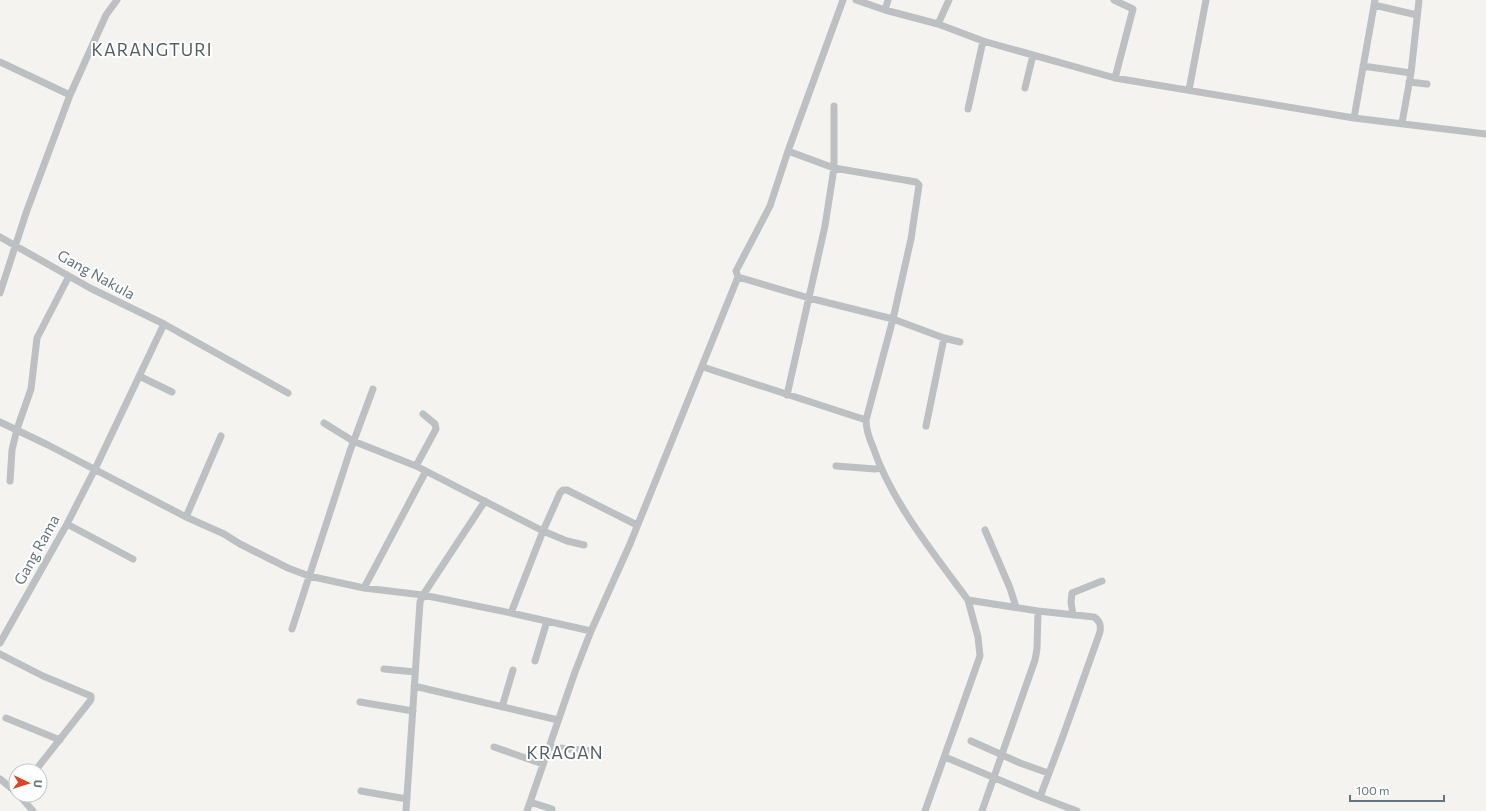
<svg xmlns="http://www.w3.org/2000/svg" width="1486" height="811" font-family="Commissioner,sans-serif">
<rect width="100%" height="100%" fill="#f4f3ef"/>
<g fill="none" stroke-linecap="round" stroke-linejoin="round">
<path stroke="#bcc0c3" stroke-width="7" d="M856,0L885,10L938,24L983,41L1115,78L1354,118L1486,134
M1114,0L1133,9L1115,78
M1374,5L1417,15
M885,10L888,0
M938,24L949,0
M0,62L70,95
M1363,66L1411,73
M1409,82L1427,84
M1025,88L1033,55
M1189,90L1206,0
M968,109L983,41
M1354,118L1375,0
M1402,123L1411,73L1419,0
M788,151L834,168L916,182L919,185L911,239L893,319L866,420C866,429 869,438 873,447C891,501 934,554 968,600L1038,611L1094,617C1100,621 1101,625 1100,632L1063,736L1040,797L945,757
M0,237L90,288L164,324L288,393
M738,277L809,298L893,319L944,338L960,342
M0,293L26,213L70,95L106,15L117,0
M703,367L866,420
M139,376L172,392
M787,395L825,226L834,168V106
M0,422L48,445L186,517L224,534L240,544L288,568L309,576L364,588L423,595L511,613L591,631
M324,423L353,441L416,466L543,531L511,613
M926,426L944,338
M416,466L436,429L435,424L423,414
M836,466L875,469L880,468
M10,481L12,450L17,429L31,389L37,338L69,276
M186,517L221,436
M67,524L133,559
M985,530L1010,588L1016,607
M584,545L567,541L543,531L560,493L563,490H567L637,525
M364,588L426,471
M1073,615L1071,602L1072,593L1102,581
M292,629L350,451L373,389
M0,643L67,524L95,469L164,324
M0,654L43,676L91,696V699L90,701L35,771
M535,661L547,621
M384,669L415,672
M414,686L558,720
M360,702L413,711
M502,707L513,670
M6,718L60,740
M971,741L1020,763L1048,773
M494,747L543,764
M549,747L592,751
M0,779L16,792
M361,791L407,799
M19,795L33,811
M1040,797L1077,811
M530,802L552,809
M406,811L420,602L423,595L485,501
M527,811L575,672L591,631L630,544L738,277L736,271L770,206L788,151L843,0
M925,811L980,656L978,637L968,600
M982,811L1035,660L1037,649L1038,611"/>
</g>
<g text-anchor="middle" stroke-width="4" stroke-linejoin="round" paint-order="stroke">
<g font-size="15" fill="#64757f" stroke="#fff">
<text transform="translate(96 275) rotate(29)" y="5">Gang Nakula</text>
<text transform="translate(37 550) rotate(-61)" y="5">Gang Rama</text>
</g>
<g font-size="17" letter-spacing="1" fill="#515e65" stroke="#fff">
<text x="152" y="56">KARANGTURI</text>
<text x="565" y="759">KRAGAN</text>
</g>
</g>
<g transform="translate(28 783) rotate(94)"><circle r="19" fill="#ffffff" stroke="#c1c8cc"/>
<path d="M0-3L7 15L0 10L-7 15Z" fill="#da4529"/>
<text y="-6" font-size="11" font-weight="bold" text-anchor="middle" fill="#64757f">U</text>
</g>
<path d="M1350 795v6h94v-6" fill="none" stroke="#64757f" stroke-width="2"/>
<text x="1356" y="795" font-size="12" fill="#64757f" stroke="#ffffff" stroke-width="3" paint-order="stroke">100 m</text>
</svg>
